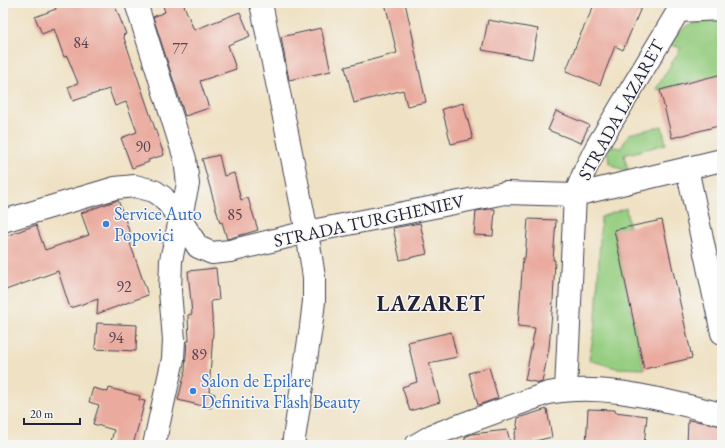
<svg xmlns="http://www.w3.org/2000/svg" width="725" height="448" font-family="'EB Garamond',serif">
<rect width="100%" height="100%" fill="#f6f6f2"/>
<filter id="ink" filterUnits="userSpaceOnUse"><feTurbulence type="fractalNoise" baseFrequency=".025" numOctaves="2"/><feDisplacementMap in="SourceGraphic" scale="8" xChannelSelector="R" yChannelSelector="G"/><feConvolveMatrix kernelMatrix="1 2 1 2 8 2 1 2 1" color-interpolation-filters="sRGB"/></filter>
<filter id="wash" filterUnits="userSpaceOnUse"><feTurbulence type="fractalNoise" baseFrequency=".012" numOctaves="4" result="noise"/><feDisplacementMap in="SourceGraphic" scale="16" xChannelSelector="R" yChannelSelector="G"/><feGaussianBlur stdDeviation="0.9" result="paint"/><feColorMatrix in="noise" values="0 0 0 0 0 0 0 0 0 0 0 0 0 0 0 0 0 1.4 0 .05"/><feComposite in="paint" operator="in"/></filter>
<g filter="url(#wash)">
<rect width="100%" height="100%" fill="#efe1c3"/>
<path fill="#96ce81" stroke="#5c785e" d="M722,19V74L660,90L656,89L681,48L667,44C686,22 695,23 722,19Z
M662,126L666,144L624,155L628,171L618,168L609,163L607,146L621,148L629,134Z
M626,208L629,227L614,231L644,369L616,368L589,360L596,320L601,217Z"/>
<g id="blocks">
<path fill="#eaaa9e" d="M54,3H114L126,34L123,35L164,155L148,160L149,162L132,168L121,138L137,132L126,102L115,106L109,89L73,101L68,87L78,83L67,56L64,57L54,29L42,34L35,17L56,9Z
M162,3H183L194,30L240,12L250,36L228,45L236,69L200,81L209,108L185,116L153,17L165,12Z
M385,3H405L414,42H413L426,102L407,106L403,90L354,103L345,67L397,53Z
M595,3H643L623,50L615,46L600,85L566,71L578,40Z
M488,20L538,29L532,59L482,50Z
M321,28L331,71L289,80L281,37Z
M722,74V125L672,138L660,90Z
M463,103L473,139L451,144L442,109Z
M556,111L589,125L581,143L548,130Z
M219,155L224,176L234,173L241,200L248,198L258,230L227,239L222,222L220,223L202,159Z
M118,200L131,236L128,237L148,295L97,314L98,299L70,308L58,271L3,291V237L36,225L45,250L89,235L81,213Z
M489,209H495L493,236L474,235L476,211Z
M528,219L556,220L553,260H555L553,301L549,348L542,382L540,383L525,380L535,328L518,326L523,258H525Z
M662,220L692,358L644,369L614,230Z
M420,223L427,254L400,260L393,228Z
M216,268L219,300L211,301L213,332L209,392L215,394L211,408L178,400L185,372L187,341H189L188,315L192,314L188,271Z
M97,323L137,325L136,351L95,349Z
M451,332L457,357L429,363L440,402L410,411L402,387L417,382L408,342Z
M489,367L498,398L478,405L469,373Z
M93,388L108,392L109,388L140,396L139,400L145,401L133,445H110L114,430L93,424L99,405L89,402Z
M547,409L552,437L519,445H513L516,429H518L517,425L518,418Z
M588,409L615,410V412L647,416L644,445H586Z
M688,420L697,421L722,426V445H687Z
M507,430L511,445H465V437L472,434Z"/>
</g>
</g>
<g filter="url(#ink)">
<use href="#blocks" fill-opacity="0" stroke="#413f4f" stroke-width="1"/>
<g fill="none" stroke-linecap="round" stroke-linejoin="round">
<g stroke="#413f4f" stroke-width="24">
<path id="minor" d="M136,3L185,159L188,184L171,260L170,291L174,340L173,359L154,445
M261,3L307,232L314,277V301L311,327L293,445
M678,11L722,9
M687,168L722,333
M3,221L115,188L135,186L154,191L163,197L181,220L198,247L212,253L230,251L307,232L505,193L575,195L722,160
M566,390L575,195L585,170L597,146L683,3
M416,445L433,435L548,393C607,382 665,401 722,414"/>
</g>
<use href="#minor" stroke="#fff" stroke-width="22"/>
</g>
</g>
<g fill="#3f7fe0" stroke="#f6f6f2" stroke-width="1.5">
<circle cx="106" cy="224" r="4"/>
<circle cx="193" cy="391" r="4"/>
</g>
<g text-anchor="middle" stroke-width="3" stroke-linejoin="round" paint-order="stroke">
<g font-size="16" fill="#544454">
<text x="81" y="48">84</text>
<text x="180" y="54">77</text>
<text x="143" y="152">90</text>
<text x="235" y="220">85</text>
<text x="124" y="292">92</text>
<text x="116" y="343">94</text>
<text x="199" y="360">89</text>
</g>
<g font-size="18" fill="#22223b" stroke="#f6f6f2">
<text transform="translate(621 110) rotate(-61)" y="6">STRADA LAZARET</text>
<text transform="translate(369 221) rotate(-12)" y="6">STRADA TURGHENIEV</text>
</g>
<g font-size="18" fill="#366cbe" stroke="#f6f6f2" text-anchor="start">
<text x="114" y="220">Service Auto<tspan x="114" dy="21">Popovici</tspan></text>
<text x="201" y="387">Salon de Epilare<tspan x="201" dy="21">Definitiva Flash Beauty</tspan></text>
</g>
<g font-size="22" font-weight="bold" letter-spacing="1" fill="#22223b" stroke="#f6f6f2">
<text x="431" y="311">LAZARET</text>
</g>
</g>
<rect width="725" height="448" fill="none" stroke="#f6f6f2" stroke-width="16"/>
<path d="M24 418v6h56v-6" fill="none" stroke="#22223b" stroke-width="2"/>
<text x="30" y="418" font-size="12" fill="#22223b" stroke="#f6f6f2" stroke-width="3" paint-order="stroke">20 m</text>
</svg>
